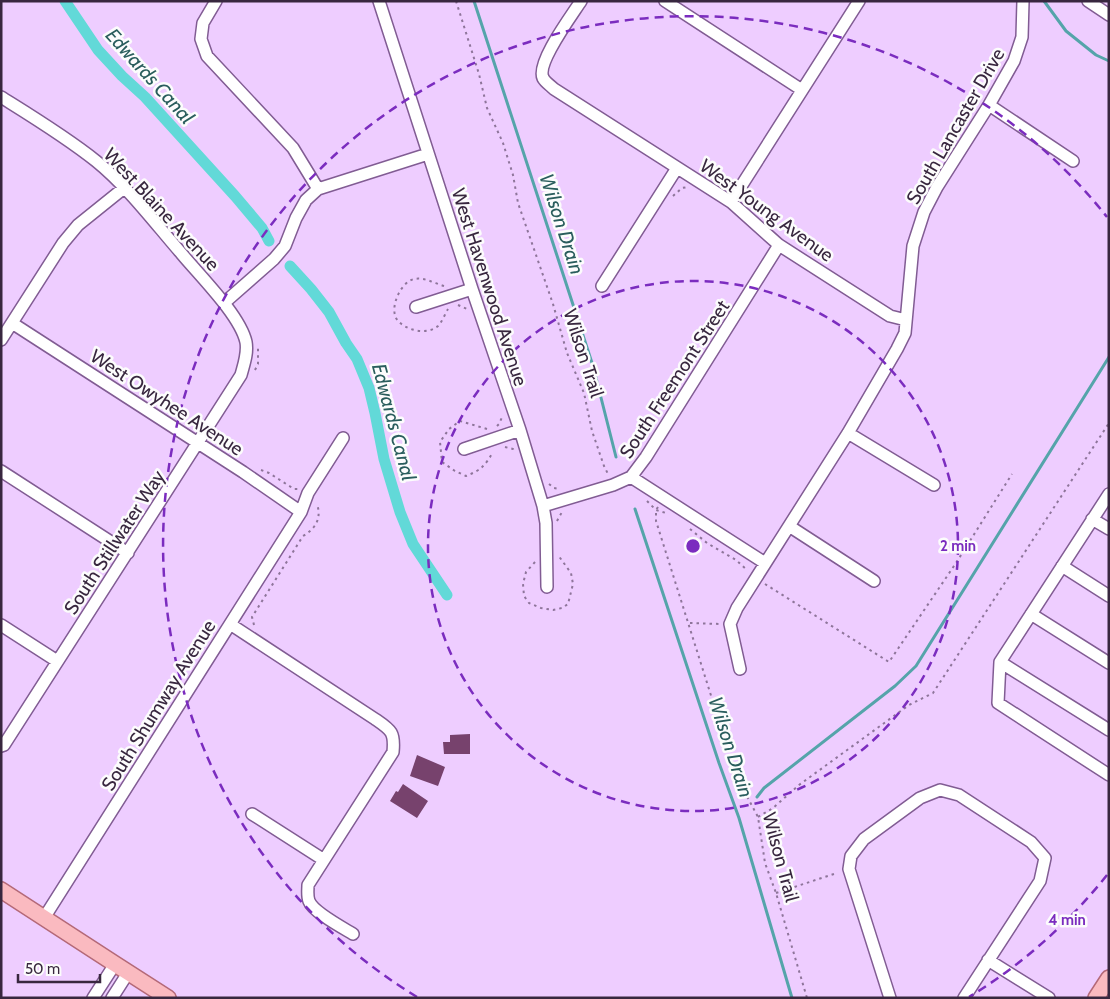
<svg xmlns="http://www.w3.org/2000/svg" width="1110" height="999" font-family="Cabin,sans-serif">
<rect width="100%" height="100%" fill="#eecdff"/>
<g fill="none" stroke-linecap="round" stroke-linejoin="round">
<path stroke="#55a4aa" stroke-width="3" d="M474,1L593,366L616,457
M1044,1L1066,31L1096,55L1109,61
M635,509L719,763L739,818L792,998
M757,797L764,788L895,686L916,666L1109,357"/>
<path stroke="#62d9d8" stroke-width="11" d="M65,1L98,50L122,76L145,97L235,196L262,228L269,241
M290,266L311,289L329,312L346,343L357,359L369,388L375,413L384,459L400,512L413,544L447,595"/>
</g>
<path fill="#77426d" d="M470,734V754H444L443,742H450V735Z
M417,755L445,767L438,786L410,776Z
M403,784L428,801L417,818L390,801L396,791L398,792Z"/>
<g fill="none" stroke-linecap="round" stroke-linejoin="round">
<g stroke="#815c93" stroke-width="14">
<path id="minor" d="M216,1L203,23L201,39L207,56L293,148L318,189
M379,1L472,289L520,430L543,506L546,523L547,587
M581,1C572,15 536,63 543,78C545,82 551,86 554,89L731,202L779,245L890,316L906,320
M665,1L802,90
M1088,1L1109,15
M1,97C33,117 66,137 96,161C128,187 154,222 181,253C199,275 240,315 246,342C248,353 244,364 241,375L4,745L1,746
M989,105L1073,161
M731,202L859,1
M602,286L677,168
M224,303L274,259L285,246L296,218L306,200L318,189L428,154
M416,307L472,289
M12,323L243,472L301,512
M1,340L63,243L78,225L124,188
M848,433L934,485
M464,449L520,430
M1,471L128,553
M631,477L765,563
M1109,494L1000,662L998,703L1109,775
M543,506L613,485L631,477L646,457L779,245
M1092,519L1109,529
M789,526L874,581
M1062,566L1109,596
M1031,614L1109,663
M230,624L375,719C391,730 395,732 393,752L308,885C308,890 307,896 309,901C313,912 343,928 353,934
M1,625L57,661
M1000,662L1109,730
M740,669L730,624L737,608L848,433L897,349L905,333L913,246L924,212L937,187L989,105L1014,61L1022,37L1023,1
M252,814L324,860
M44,918L301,512L308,493L343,438
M988,960L1049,998
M93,998L115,964
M112,998L128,973
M890,998L849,869L851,856L864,839L920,798L940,790L959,795L1031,842L1045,858L1040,881L964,998"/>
</g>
<g stroke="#b46978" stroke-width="18">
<path id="major" d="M1,890L115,964L168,998
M1096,998L1109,978"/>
</g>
<path stroke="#8e759a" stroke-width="2" stroke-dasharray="2.5 4" stroke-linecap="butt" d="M456,1L479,74L487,108L503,143L513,175L518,203L553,304L567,353L584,393L592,431L604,466L609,476
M673,196L682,188L688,187
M444,286C434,283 424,277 414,279C401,282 390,306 396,318C403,330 427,336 438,326C442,322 445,314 448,309
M458,305L467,309
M255,370L258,364V348
M497,426L499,424L503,415
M487,429L460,421L449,429L440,442L442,462L455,471L466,476C481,470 485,466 493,452
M505,447L513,449L514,451
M261,470L269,473L294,489H298
M549,484L554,488L560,489
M647,501L656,510L666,513
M658,507L656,510V521L737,778L758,817L765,863L776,893L807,998
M557,521L562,512
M690,529L707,543L736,560L747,570
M535,562L526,572L523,584L524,596L529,603L541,608L553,610L562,608L568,604L573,584L571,573L558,555
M765,584L889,662L956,563L1012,474
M690,623L720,624
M254,625L252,617L303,536C315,529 322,519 317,504
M758,817L773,808L799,785L909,705L933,693L1109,423
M776,893L837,873"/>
<use href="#minor" stroke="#fff" stroke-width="11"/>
<use href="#major" stroke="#fabac0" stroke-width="15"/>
</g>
<g fill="none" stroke="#7b2cbf" stroke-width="2.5" stroke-dasharray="9 6">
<circle cx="693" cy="546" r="265"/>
<path d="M1107 875A529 529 0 0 1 969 997M417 997A529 529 0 1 1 1107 217"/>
</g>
<g text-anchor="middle" stroke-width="5" stroke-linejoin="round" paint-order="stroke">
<g font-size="19" fill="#38273f" stroke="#fcfcfc">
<text transform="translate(955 126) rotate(-60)" y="7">South Lancaster Drive</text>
<text transform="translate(162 209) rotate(47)" y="7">West Blaine Avenue</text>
<text transform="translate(767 210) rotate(36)" y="7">West Young Avenue</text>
<text transform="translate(490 287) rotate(72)" y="7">West Havenwood Avenue</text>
<text transform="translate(584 353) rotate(72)" y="7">Wilson Trail</text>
<text transform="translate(674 379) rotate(-57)" y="7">South Freemont Street</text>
<text transform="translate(167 402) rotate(33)" y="7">West Owyhee Avenue</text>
<text transform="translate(114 542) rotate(-57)" y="7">South Stillwater Way</text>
<text transform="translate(158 705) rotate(-58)" y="7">South Shumway Avenue</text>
<text transform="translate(781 857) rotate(75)" y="7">Wilson Trail</text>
</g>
<g font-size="20" font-style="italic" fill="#2a5d5d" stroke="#fcfcfc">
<text transform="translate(150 76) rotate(48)" y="7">Edwards Canal</text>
<text transform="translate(562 224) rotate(72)" y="7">Wilson Drain</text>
<text transform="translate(394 422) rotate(75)" y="7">Edwards Canal</text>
<text transform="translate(731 747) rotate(72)" y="7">Wilson Drain</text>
</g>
</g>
<circle cx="693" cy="546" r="8" fill="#7b2cbf" stroke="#fcfcfc" stroke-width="2.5"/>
<g font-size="15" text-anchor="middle" font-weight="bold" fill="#7b2cbf" stroke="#fcfcfc" stroke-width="5" stroke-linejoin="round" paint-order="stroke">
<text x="958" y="551">2 min</text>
<text x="1067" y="925">4 min</text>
</g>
<rect width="1110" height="999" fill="none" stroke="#38273f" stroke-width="5"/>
<path d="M18 974v8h82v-8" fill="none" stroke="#38273f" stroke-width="2.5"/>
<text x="25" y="974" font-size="15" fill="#38273f" stroke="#fcfcfc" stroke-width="4" paint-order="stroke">50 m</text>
</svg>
